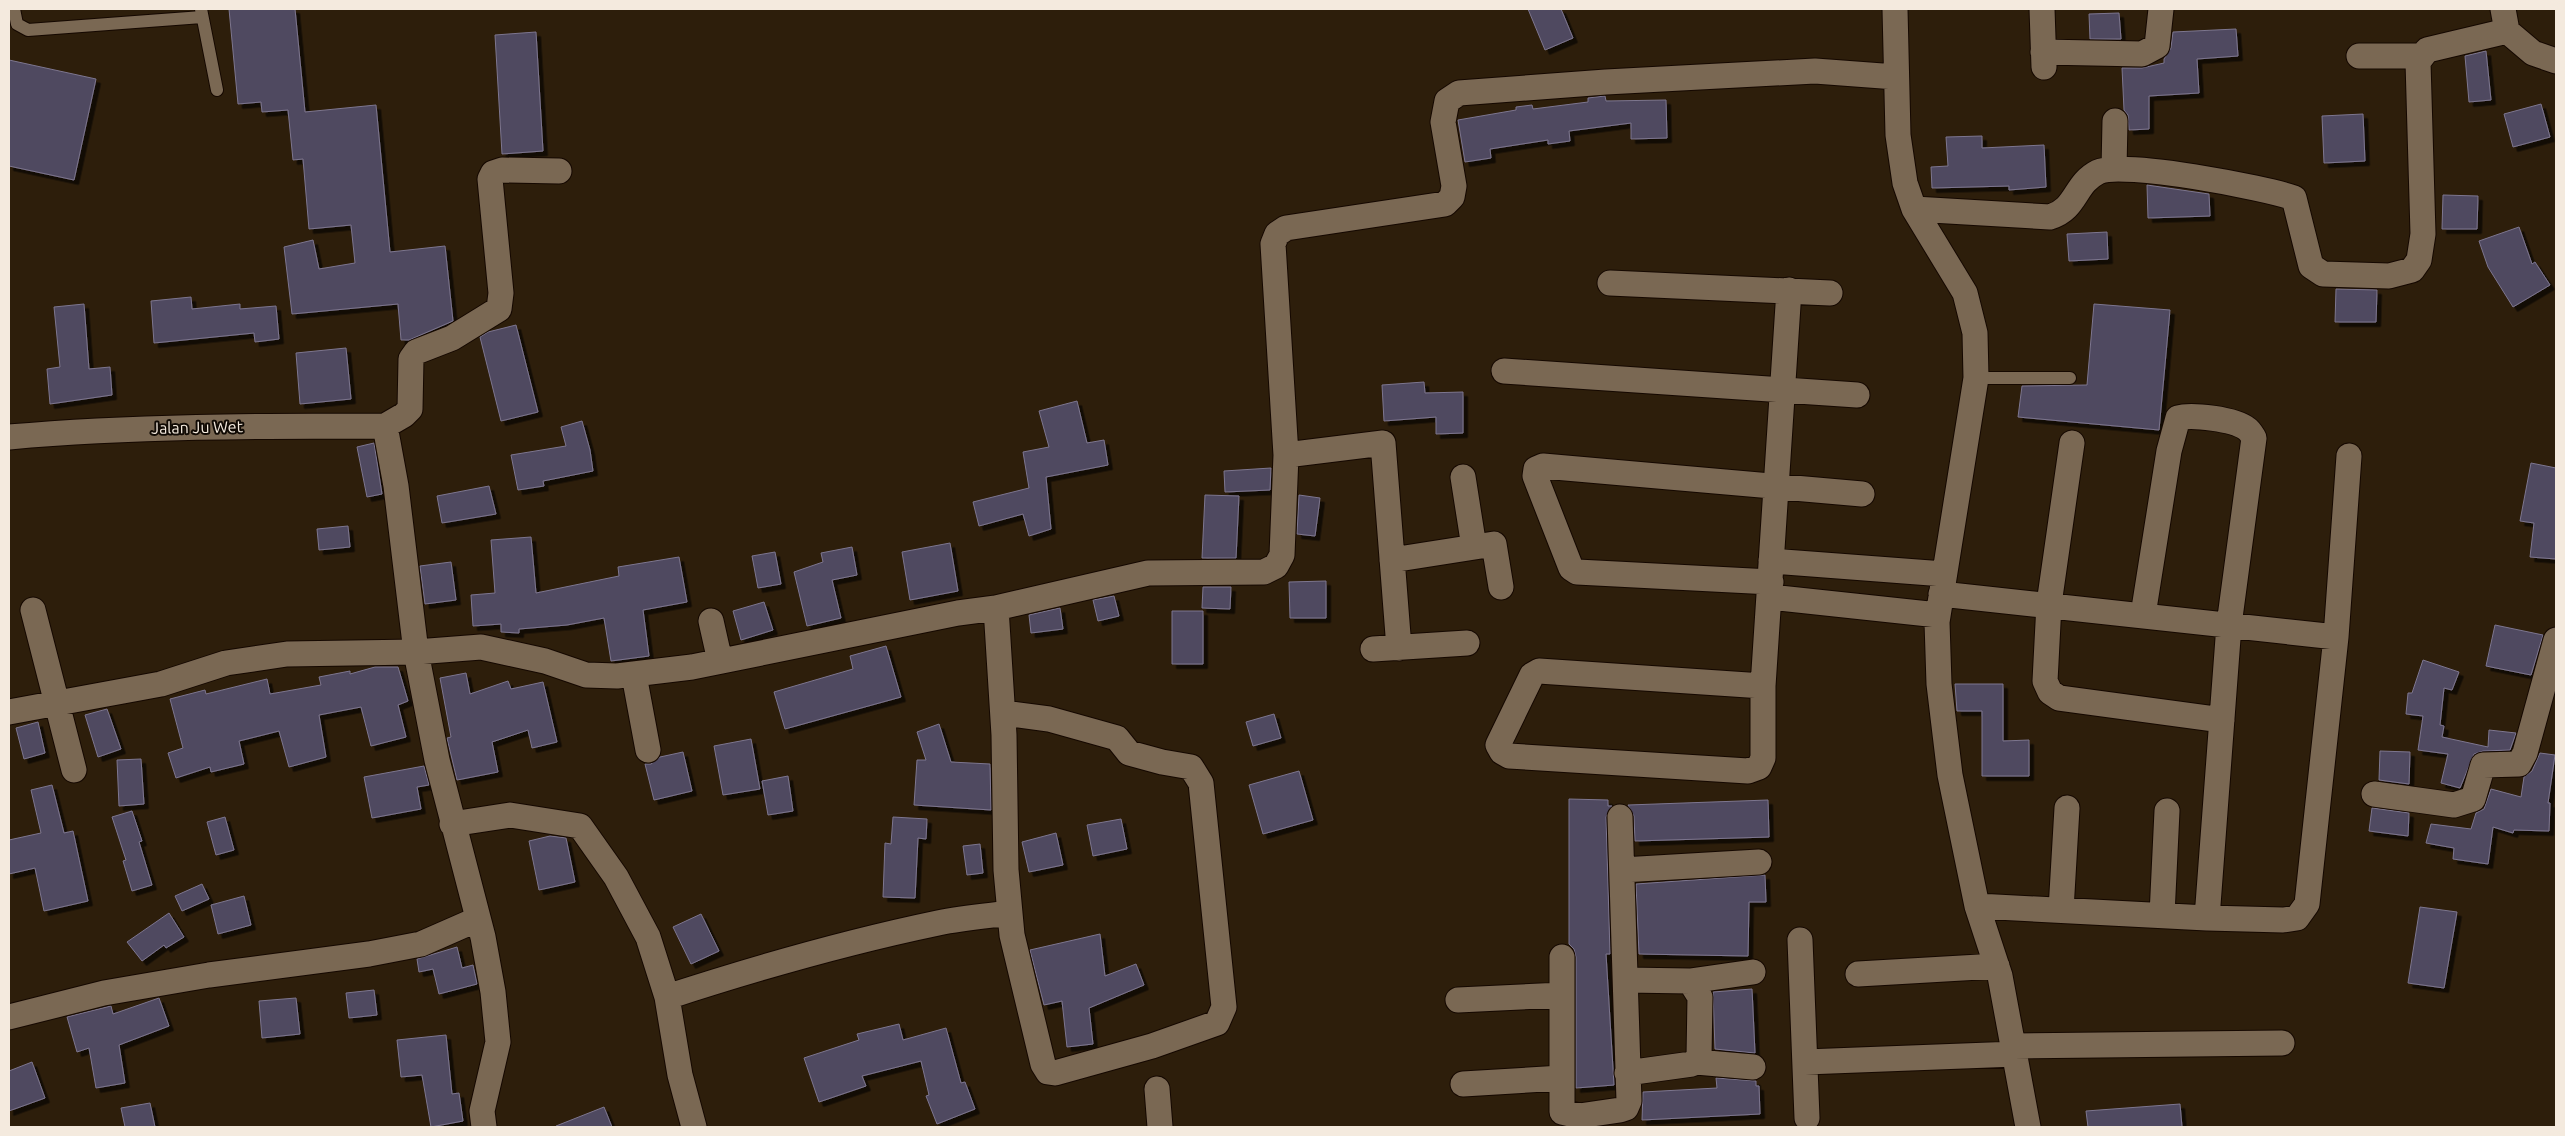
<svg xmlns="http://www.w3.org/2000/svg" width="2565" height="1136" font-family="Ubuntu,sans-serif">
<defs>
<filter id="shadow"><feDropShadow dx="4.5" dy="4.5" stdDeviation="0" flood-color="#0009"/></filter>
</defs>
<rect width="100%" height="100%" fill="#2d1e0b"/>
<path fill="#4f4960" stroke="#7d768f" filter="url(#shadow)" d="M229,9H295L305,112L376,105L390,252L445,246L453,321L409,340H401L398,304L292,314L284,247L313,240L319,269L355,263L351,225L309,229L303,159L293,160L288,110L262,112L261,102L238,104Z
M1528,9H1561L1573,38L1545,50Z
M2119,13L2121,39H2090L2089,14Z
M2236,29L2238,56L2197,59L2199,93L2149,96V129L2129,130L2128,115L2124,110L2122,68H2142L2164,63V59L2171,48L2173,32Z
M536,32L543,151L502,154L495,35Z
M2486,51L2491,100L2469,102L2465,56Z
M9,60L96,79L74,180L9,166Z
M1605,96L1606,101L1666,100L1667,138L1631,139V123L1569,131L1570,141L1548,144V140L1490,149L1491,158L1465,162L1458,120L1516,110V107L1532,105L1533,109L1588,102V98Z
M2541,104L2550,137L2513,147L2504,114Z
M2363,114L2365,161L2324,163L2322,116Z
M1982,136V148L2044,145L2046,187L2009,190V186L1932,188L1931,167L1948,166L1946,137Z
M2147,185L2209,194L2210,216L2148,218Z
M2443,195L2478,196L2477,229H2442Z
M2519,227L2532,264L2535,262L2550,285L2513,307L2488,267L2479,241Z
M2107,232L2108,259L2069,261L2067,234Z
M2336,289L2377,290L2376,322H2335Z
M191,297L192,309L240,304V309L276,306L279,339L255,342L254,333L154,343L151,301Z
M84,304L89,369L110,367L112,395L50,404L47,369L60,367L54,307Z
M2094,304L2170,310L2159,430L2018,417L2022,386L2087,385Z
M516,325L538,412L501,421L480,337L488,332Z
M346,348L351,399L300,404L296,353Z
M1424,382L1425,393L1463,392V433L1436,434V417L1384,421L1382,385Z
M1077,401L1087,443L1104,440L1108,465L1046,477L1051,529L1029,536L1023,514L979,526L973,502L1029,488L1023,452L1049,447L1039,411Z
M582,421L590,450L593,471L543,481L544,486L518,490L511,455L566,446L561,427Z
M374,443L382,494L367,497L357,447Z
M2531,463L2556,468V559L2530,557L2534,523L2520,521Z
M1271,468L1270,490L1225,492L1224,471Z
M489,486L496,514L442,523L437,496Z
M1205,495L1239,496L1236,558H1202Z
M1299,495L1320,498L1315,536L1297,534Z
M348,526L350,547L319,550L317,529Z
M531,537L536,593L619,576L618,567L679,557L687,602L643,610L649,656L611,661L604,618L567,625L519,629V633L501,632V624L473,626L471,595L495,593L491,540Z
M950,543L958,591L910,600L902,552Z
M852,547L857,575L832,580L841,618L807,626L794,572L823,562L821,553Z
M775,552L781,584L758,588L752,556Z
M451,562L456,600L425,604L420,566Z
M1326,581V618H1290L1289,582Z
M1203,587H1231L1230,609L1202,608Z
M1114,596L1119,616L1098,621L1093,600Z
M764,602L773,630L741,640L733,611Z
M1060,608L1063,629L1031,633L1029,615Z
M1172,611H1203V664H1172Z
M2495,625L2543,635L2531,675L2486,666Z
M886,646L901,697L785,729L774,692L853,669L850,656Z
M2423,660L2459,672L2452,690L2444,688L2440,725L2444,726L2442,737L2488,747L2489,730L2516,733L2510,750L2483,751L2474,754L2460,788L2441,783L2448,754L2418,750L2423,716L2406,714L2408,693H2412Z
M375,667H398L408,701L398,705L406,737L371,746L361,707L319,715L326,757L289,767L279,731L239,741L244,764L211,772L210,767L176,778L168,753L183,748L170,699L205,690L206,694L267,679L270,694L321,685L319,677L350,671V674Z
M466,673L470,694L508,681L511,689L543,682L557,742L532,748L528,730L492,742L498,772L457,780L447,738L451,737L440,678Z
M1955,684H2003V741L2029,740V776H1982V711H1957Z
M107,709L121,749L98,757L85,715Z
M1274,714L1281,738L1253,746L1246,722Z
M38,722L45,753L24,759L16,728Z
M939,724L951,762L990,764L991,810L914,805L917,760H926L917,732Z
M751,739L760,789L723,795L714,746Z
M2380,751L2410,752L2409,784L2379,780Z
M683,752L692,791L654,800L645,764H651L660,757Z
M2540,753L2555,755L2548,803H2550L2549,831L2514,830L2513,833L2493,827L2488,864L2453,859L2454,848L2426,843L2431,824L2471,829L2476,813L2484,809L2491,789L2521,797L2524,777L2532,771Z
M141,759L144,804L119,806L117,760Z
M424,766L429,785L417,787L421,809L372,818L364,777Z
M1299,771L1313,820L1263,834L1249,785Z
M788,776L793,811L768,815L762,781Z
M52,785L64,833L73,831L88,901L44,911L35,868L9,874V840L41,833L31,790Z
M1569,799L1608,800V806H1612L1606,817L1610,954H1606L1614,1085L1576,1088V957L1574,949L1569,944Z
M1768,800L1769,837L1635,841L1634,816L1628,805Z
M2372,808L2409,813L2408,836L2369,831Z
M132,811L142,841L139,842L152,885L132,891L123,861L126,860L112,817Z
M225,817L234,850L216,855L207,822Z
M893,817L927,819L926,839L918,838L915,898L883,897L885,843L891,844Z
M1121,819L1127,849L1093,856L1087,825Z
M1056,833L1063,865L1029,872L1022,842Z
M550,836L566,838L575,882L539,890L529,841Z
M980,844L983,873L967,875L963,846Z
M1765,875L1766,902H1749L1748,956L1639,954L1636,884Z
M202,884L209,899L182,911L175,896Z
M244,896L251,925L218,934L211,905Z
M2420,907L2457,912L2444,988L2408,983Z
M169,913L184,937L166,948L164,945L142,961L127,942Z
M701,914L719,951L691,964L673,927Z
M1100,934L1105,976L1136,964L1144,985L1089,1008L1093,1044L1067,1047L1062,1001L1044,1005L1030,950Z
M457,947L462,968L473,965L477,984L439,994L433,969L419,972L417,959Z
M1752,989L1755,1053L1715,1049L1713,992Z
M374,990L377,1015L349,1018L346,993Z
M159,998L169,1026L119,1045L125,1083L96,1088L89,1048L77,1052L67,1017L111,1006L113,1014Z
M296,998L300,1034L262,1038L259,1001Z
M899,1024L903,1040L946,1028L961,1083L965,1082L975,1109L937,1124L926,1096L929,1095L921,1061L862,1076L866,1086L819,1102L804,1058L859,1040L857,1034Z
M446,1035L452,1094L459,1093L463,1121L431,1127L422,1075L401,1077L397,1040Z
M32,1062L45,1098L9,1111V1071Z
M1716,1078L1756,1081V1086H1759L1760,1114L1642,1120L1643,1092L1717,1088Z
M150,1103L155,1127H125L121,1108Z
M2180,1104L2182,1127H2088L2086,1111Z
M604,1107L612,1127H556V1126Z"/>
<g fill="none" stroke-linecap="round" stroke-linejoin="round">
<g stroke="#150800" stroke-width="14">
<path id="lane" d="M14,9L17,24L28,30L202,17
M201,9L217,90
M1976,378H2070"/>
</g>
<g stroke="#150800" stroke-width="27">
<path id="street" d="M1895,9L1898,135L1905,183L1914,209L1965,293L1975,333L1976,378L1937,622L1939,684L1950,775L1977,906L2000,976L2028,1127
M2042,9L2044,67
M2503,9L2507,31L2533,53L2556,61
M2043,52L2142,54L2157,46L2161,9
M2359,56H2421
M2114,169L2115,121
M1914,209L2050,217C2077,209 2074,184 2098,172C2122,160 2266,188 2294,198L2311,266L2323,274L2389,276L2412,270L2419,260L2423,234L2418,62L2427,50L2507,31
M1610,283L1830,293
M1504,371L1857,395
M385,426L396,486L416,652L437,760L483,937L493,992L498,1042L482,1111L484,1127
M9,437C134,426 259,426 385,426L404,415L410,409L411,359L416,352L452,338L499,309L501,293L490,179L493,173L502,170L559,171
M2072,443L2049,604L2045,681L2050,692L2059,698L2222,720
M1286,455L1383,443L1399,648
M1463,477L1474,547
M1392,560L1494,544L1501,587
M1771,561L1944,574
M1771,582L1577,572L1571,568L1535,476L1536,469L1543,466L1862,494
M1941,594L2336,637
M1770,597L1938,615
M996,608L1004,735L1006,870L1012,935L1043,1064L1048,1072L1055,1073L1152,1046L1217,1023L1224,1007L1201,783L1191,767L1162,762L1129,753L1117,738L1049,719L1003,713
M33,610L74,770
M2143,615L2169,451L2178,418C2191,414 2235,419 2247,429C2250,431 2252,435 2254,438L2229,625L2207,918
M711,621L720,661
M1373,649L1467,643
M634,675L648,750
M1763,686L1539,671L1532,675L1498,745L1502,752L1509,756L1748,771L1759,767L1763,758V686L1789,290
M9,712L161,684L226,663L287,654L416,652L481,647L545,661L586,675L617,676L692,667L958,613L996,608L1148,573L1264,572L1276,566L1282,555L1286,455L1273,244L1277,234L1286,228L1445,204L1452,197L1454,186L1443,122L1447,101L1459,93L1606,82L1815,71L1896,77
M2374,794L2454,805L2473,799L2483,765L2519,764L2525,753L2556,640
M452,824L510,815L580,826L616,877L648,937L667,997
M1622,870L1759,862
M1977,906L2207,918L2283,920L2297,918L2307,904L2336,637L2349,456
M2061,910L2067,808
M2162,915L2167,811
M1800,940L1807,1118
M1562,957V1112L1579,1116
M1858,974L1997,966
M1626,980L1690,981L1700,997L1699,1057L1692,1064L1627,1073
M1690,981L1753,972
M1458,1000L1562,995
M9,1017L104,993L209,975L369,954L421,944L478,919
M2014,1046L2282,1043
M1696,1062L1753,1067
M1805,1062L2016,1054
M1463,1084L1562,1078
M1157,1089L1160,1127
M694,1127L680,1075L667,997C756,968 847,942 938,923C962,918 986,916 1010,913
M1581,1127L1579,1116L1620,1110L1626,1108L1629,1101L1620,817"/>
</g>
<use href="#lane" stroke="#7a6853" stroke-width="12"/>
<use href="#street" stroke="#7a6853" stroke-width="25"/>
</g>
<g text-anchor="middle" stroke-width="4" stroke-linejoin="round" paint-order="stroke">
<g font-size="16" fill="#f4eade" stroke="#100a04">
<text transform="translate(197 427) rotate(-1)" y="6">Jalan Ju Wet</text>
</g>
</g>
<rect width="2565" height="1136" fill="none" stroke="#f4eade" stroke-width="20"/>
</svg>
